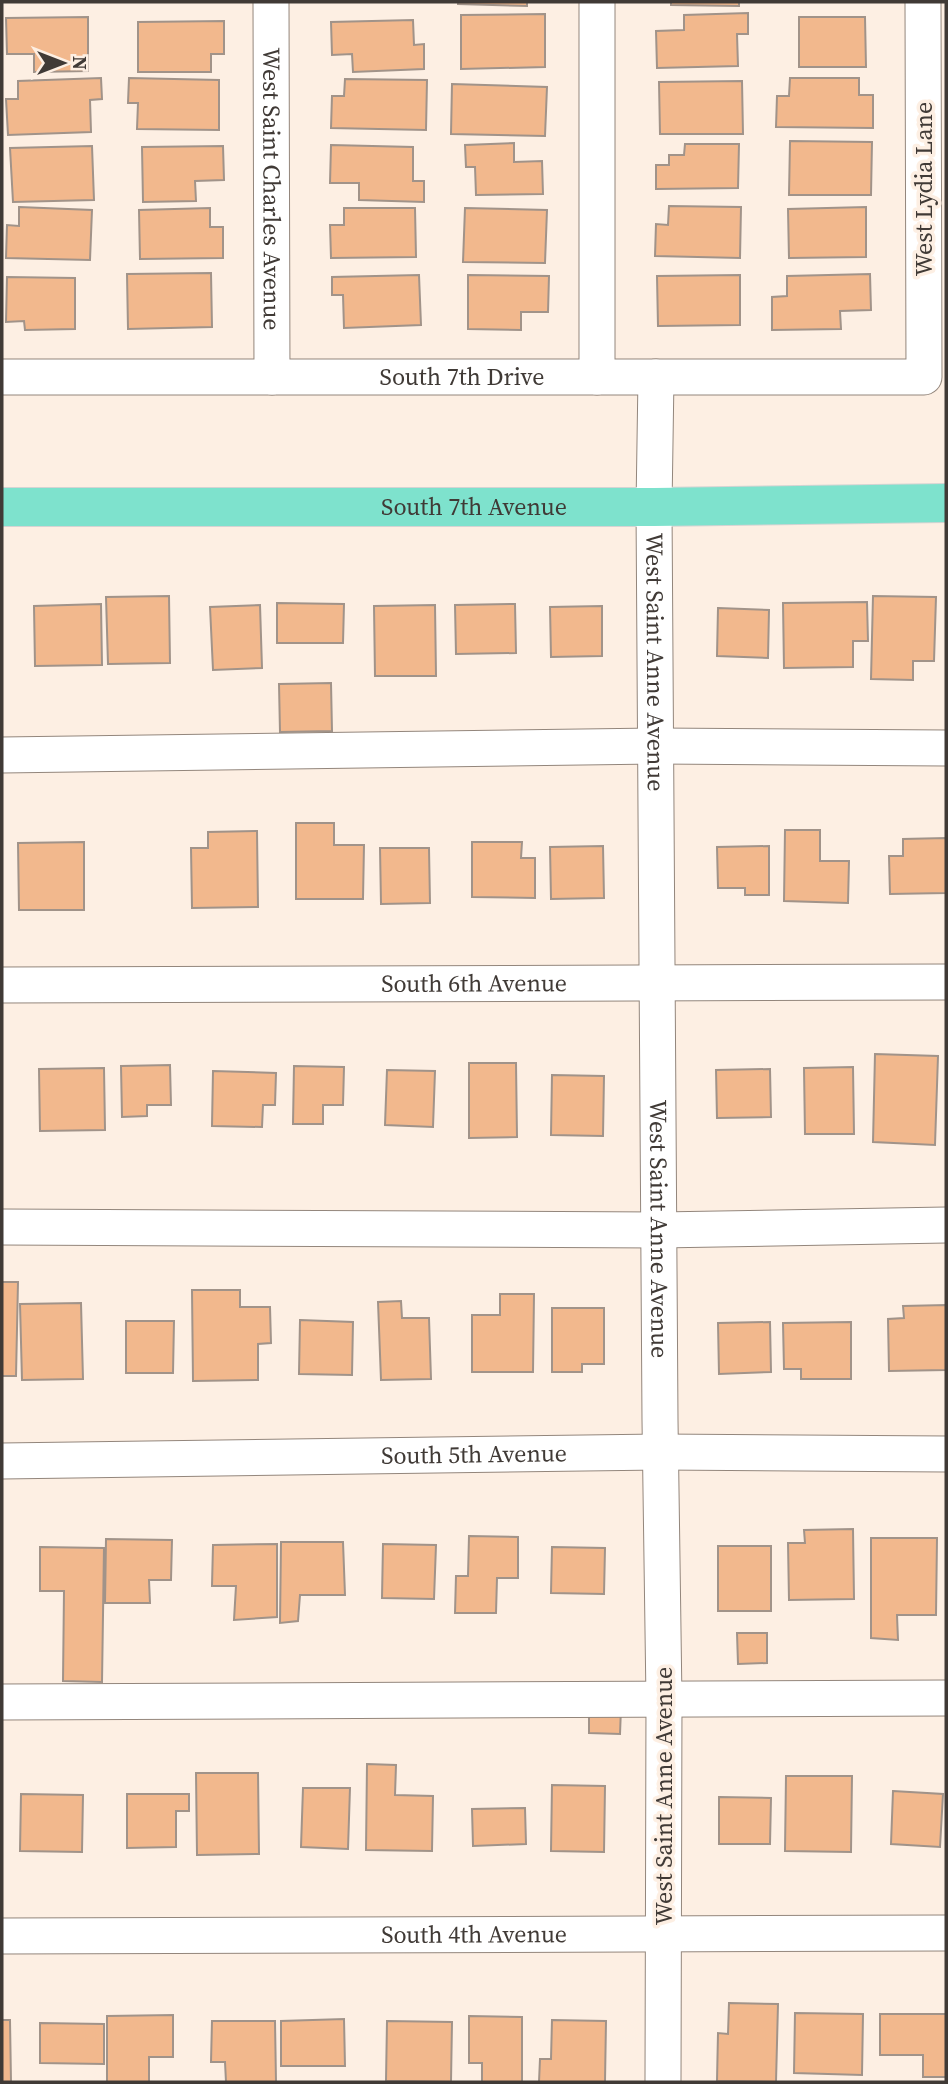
<svg xmlns="http://www.w3.org/2000/svg" width="948" height="2084" font-family="'Source Serif 4',serif">
<rect width="100%" height="100%" fill="#fdefe3"/>
<path fill="#f2b88d" stroke="#a19389" stroke-width="2" d="M458,2H527V6L458,4Z
M671,2H739V6L671,5Z
M748,13V34H737L738,66L657,68L656,31L684,30V15Z
M545,14V67L461,69V15Z
M88,17V71L34,72V54H7L6,18Z
M799,17H865L866,67H799Z
M413,20L414,45L424,44V69L353,72L352,54L332,55L331,22Z
M224,21V54H211V72H138V22Z
M101,78L102,99L90,100L91,132L8,135L6,99H18V81Z
M129,78L219,80V130L137,129L138,103H128Z
M790,78H859V95H873V128L776,127L777,96H789Z
M345,79L427,80L426,130L331,128L332,96H344Z
M742,81L743,134H660L659,82Z
M452,84L547,87L545,136L451,134Z
M790,141L872,142L871,195H789Z
M514,143V162L542,161L543,194L476,195L475,167H466L465,145Z
M685,144H739L738,188L656,189V165H669V155H684Z
M331,145L413,147V181H424V202L359,200V183H330Z
M92,146L94,200L13,202L10,148Z
M223,146L224,180L195,181L196,201L143,202L142,147Z
M669,206L741,207L740,258L655,256L656,224L668,225Z
M19,207L92,210L90,260L6,258L7,225L19,226Z
M866,207V257L789,258L788,209Z
M210,208V227H223V258L140,259L139,210Z
M344,208H415L416,257L331,258L330,225H344Z
M465,208L547,210L545,263L463,262Z
M211,273L212,327L128,329L127,274Z
M870,274L871,310L840,311L841,329L772,330V297L787,296V276Z
M419,275L421,325L344,328L343,295H332V277Z
M468,275L549,276L548,312H521V330L468,329Z
M740,275V325L658,326L657,276Z
M7,277L75,278V329L25,330L24,321L6,322Z
M169,596L170,663L108,664L106,597Z
M873,596L936,597L934,661H913V680L871,679Z
M867,602L868,641H853V667L784,668L783,603Z
M277,603L344,604L343,643H277Z
M101,604L102,665L35,666L34,606Z
M515,604L516,653L456,654L455,605Z
M260,605L262,668L213,670L210,607Z
M435,605L436,676H375L374,606Z
M602,606V656L551,657L550,607Z
M718,608L769,610L768,658L717,656Z
M331,683L332,731L280,732L279,684Z
M296,823H334V845H364L363,899H296Z
M785,830H820V861H849L848,903L784,901Z
M257,831L258,907L192,908L191,848H208V832Z
M946,838V893L890,894L889,856H903V839Z
M84,842V910H19L18,843Z
M472,842H522L521,858H535V898L472,897Z
M603,846L604,898L551,899L550,847Z
M769,846V895H745V888H718L717,847Z
M380,848H429L430,903L381,904Z
M875,1054L938,1056L935,1145L873,1142Z
M469,1063H516L517,1137L469,1138Z
M170,1065L171,1105H147V1116L122,1117L121,1066Z
M294,1066L344,1067L343,1105H323V1124H293Z
M853,1067L854,1134H805L804,1068Z
M104,1068L105,1130L40,1131L39,1069Z
M770,1069L771,1117L717,1118L716,1070Z
M387,1070L435,1071L433,1127L385,1125Z
M213,1071L276,1073L275,1105H263L262,1127L212,1126Z
M552,1075L604,1076L603,1136L551,1135Z
M2,1282H18L16,1376H2Z
M192,1290H240V1307H270L271,1343L258,1344V1380L193,1381Z
M500,1294H534L533,1372H472V1315H500Z
M401,1301L402,1318H429L431,1379L381,1380L378,1302Z
M81,1303L83,1379L22,1380L20,1304Z
M946,1305V1370L889,1371L888,1319L904,1318L903,1306Z
M552,1308H604V1364H582V1372H552Z
M300,1320L353,1322L352,1375L299,1374Z
M126,1321H174L173,1373H126Z
M770,1322L771,1372L719,1374L718,1323Z
M851,1322V1379H801V1369H784L783,1323Z
M853,1529L854,1599L789,1600L788,1543H805L804,1530Z
M469,1536L518,1537V1578H497L496,1613H455L456,1576H468Z
M871,1538H937L936,1615H897L898,1640L871,1638Z
M106,1539L172,1540L171,1580H149L150,1603H105Z
M281,1542H343L345,1595H300L298,1621L280,1623Z
M277,1544V1617L234,1620L236,1586H212L213,1545Z
M383,1544L436,1545L434,1599L382,1598Z
M718,1546H771V1611H718Z
M40,1547L104,1548L102,1682L63,1681L64,1591H40Z
M552,1547L605,1548L604,1594L551,1593Z
M737,1633H767V1663L738,1664Z
M589,1707L621,1708L620,1734L589,1733Z
M367,1764L396,1765L395,1795L433,1796L432,1851L366,1850Z
M196,1773H258L259,1854L197,1855Z
M786,1776H852L851,1852L785,1851Z
M552,1785L605,1786L604,1852L551,1851Z
M303,1788H350L348,1849L301,1847Z
M893,1791L943,1794L940,1847L891,1844Z
M21,1794L83,1795L82,1852L20,1851Z
M127,1794H189V1811H176V1847L127,1848Z
M719,1797L771,1798L770,1844H719Z
M525,1808L526,1844L473,1846L472,1809Z
M729,2003L778,2004L776,2082L717,2081L718,2033L728,2034Z
M795,2013L863,2014L862,2075L794,2073Z
M880,2014H946V2077H923V2055H880Z
M173,2015V2057H149V2082H107V2016Z
M469,2016L522,2017V2082H482V2063H469Z
M344,2019L345,2066H281V2021Z
M2,2020H10L11,2082H2Z
M552,2020L606,2021L605,2082H539L540,2059H551Z
M212,2021H275L276,2082H226L225,2062H211Z
M387,2021L452,2022L451,2082L386,2081Z
M40,2023L104,2024V2064L40,2063Z"/>
<g fill="none" stroke-linecap="round" stroke-linejoin="round">
<g stroke="#93867c" stroke-width="37">
<g id="minor">
<path id="s1" d="M271,2L272,377"/>
<path d="M597,2V377"/>
<path id="s2" d="M2,377H924L923,2"/>
<path id="s3" d="M656,377L654,507L660,1420L664,1700L663,2082"/>
<path d="M2,755L656,746L946,748"/>
<path id="s4" d="M2,985L946,982"/>
<path d="M2,1227L659,1230L946,1225"/>
<path id="s5" d="M2,1461L660,1452L946,1454"/>
<path d="M2,1702L946,1698"/>
<path id="s6" d="M2,1936L946,1933"/>
</g>
</g>
<g stroke="#d5d4d3" stroke-width="40">
<g id="major">
<path id="s7" d="M2,507H654L946,503"/>
</g>
</g>
<use href="#minor" stroke="#fff" stroke-width="35"/>
<use href="#major" stroke="#7ee2cd" stroke-width="38"/>
</g>
<g text-anchor="middle" stroke-width="7" stroke-linejoin="round" paint-order="stroke">
<g font-size="24" fill="#403a36" stroke="#fdefe3">
<text transform="translate(924 189) rotate(-90)" y="8">West Lydia Lane</text>
<text dy="8" stroke="none"><textPath href="#s1" startOffset="187">West Saint Charles Avenue</textPath></text>
<text dy="8" stroke="none"><textPath href="#s2" startOffset="460">South 7th Drive</textPath></text>
<text dy="8" stroke="none"><textPath href="#s7" startOffset="472">South 7th Avenue</textPath></text>
<text dy="8" stroke="none"><textPath href="#s3" startOffset="285">West Saint Anne Avenue</textPath></text>
<text dy="8" stroke="none"><textPath href="#s4" startOffset="472">South 6th Avenue</textPath></text>
<text dy="8" stroke="none"><textPath href="#s3" startOffset="852">West Saint Anne Avenue</textPath></text>
<text dy="8" stroke="none"><textPath href="#s5" startOffset="472">South 5th Avenue</textPath></text>
<text transform="translate(664 1796) rotate(-90)" y="8">West Saint Anne Avenue</text>
<text dy="8" stroke="none"><textPath href="#s6" startOffset="472">South 4th Avenue</textPath></text>
</g>
</g>
<rect width="948" height="2084" fill="none" stroke="#403a36" stroke-width="7"/>
<g transform="translate(63 63) rotate(90)" stroke="#fdefe3" stroke-width="5" paint-order="stroke">
<path d="M0-5L12 26L0 18L-12 26Z" fill="#403a36"/>
<text y="-10" font-size="19" font-weight="bold" text-anchor="middle" fill="#403a36">N</text>
</g>
</svg>
